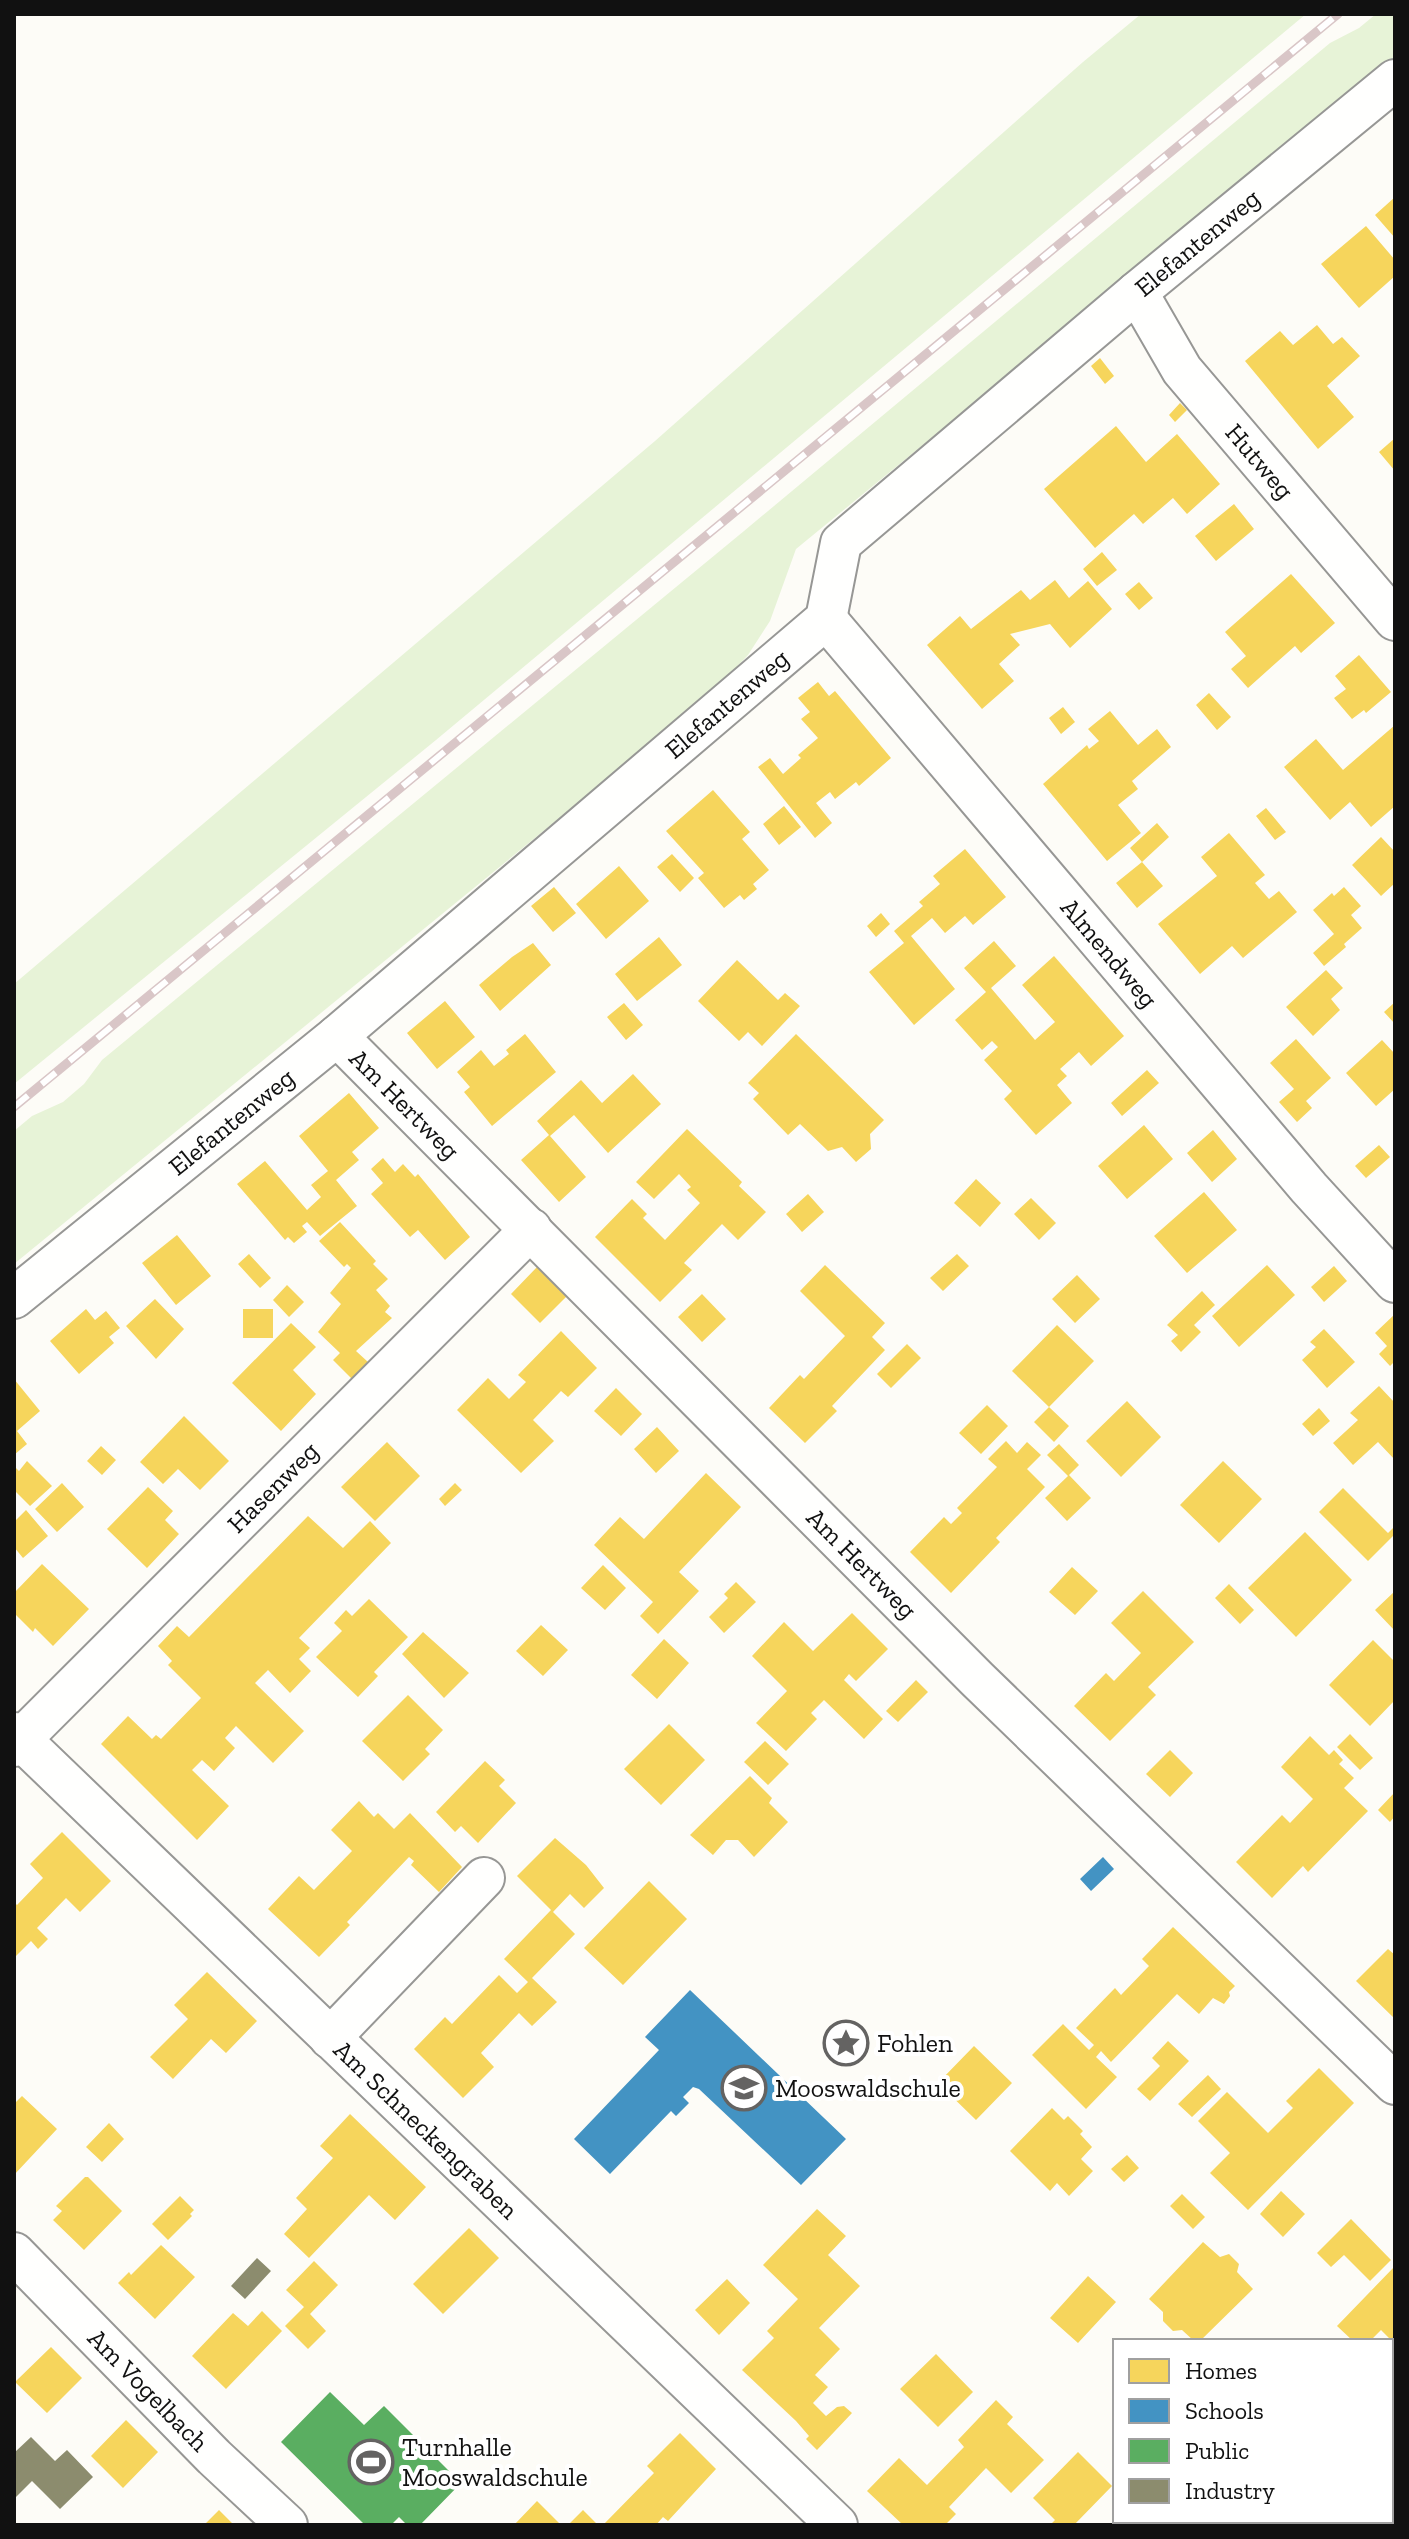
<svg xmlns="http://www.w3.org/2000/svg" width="1409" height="2539" font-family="'Zilla Slab',serif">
<rect width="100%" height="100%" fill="#fdfcf7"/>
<path fill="#e7f3d7" d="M1141,14H1306L436,740L14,1084V984L655,441L1083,62Z
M1376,14H1395V58L796,549L770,621L748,655L711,694L14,1264V1131L32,1116L63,1102L84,1084L102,1060L744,531L1330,43L1359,28Z"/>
<path fill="#f6d55c" d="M1395,197V238L1375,215Z
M1366,226L1395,260V276L1359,308L1321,264Z
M1317,325L1333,344L1342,337L1360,356L1327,386L1354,417L1318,449L1245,361L1280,331L1293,345Z
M1100,358L1114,376L1105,384L1091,366Z
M1180,403L1187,410L1175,422L1169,415Z
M1116,426L1146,462L1177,434L1220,484L1187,514L1173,498L1143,524L1134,514L1095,548L1044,489Z
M1395,438V471L1379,452Z
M1234,504L1254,529L1216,561L1195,536Z
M1102,552L1117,570L1097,586L1083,569Z
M1291,574L1335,623L1301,653L1295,646L1248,688L1231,669L1246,656L1225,632Z
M1055,580L1069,598L1088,581L1112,609L1070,648L1050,624L1010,634L1020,645L999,664L1014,681L982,709L927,645L960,616L971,629L1021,590L1030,600Z
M1139,582L1153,598L1139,610L1125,594Z
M1359,655L1391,692L1366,713L1364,710L1352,719L1334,698L1346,689L1335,676Z
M818,682L829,696L835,691L891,758L859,786L856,782L835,799L830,792L816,803L832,823L815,838L758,767L770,758L783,774L801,758L798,755L818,738L801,719L810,712L798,698Z
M1209,693L1231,717L1217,730L1196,705Z
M1063,707L1075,722L1061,734L1049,718Z
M1110,711L1138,745L1157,729L1171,747L1132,781L1138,789L1118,805L1141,833L1107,861L1043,784L1087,745L1089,749L1099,741L1088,729Z
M1395,725V806L1371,827L1350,802L1330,820L1284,767L1316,739L1343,770Z
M713,790L750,832L742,839L769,870L753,884L757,889L744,900L740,895L724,908L698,878L704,873L666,831Z
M784,806L801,827L779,845L763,824Z
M1266,808L1286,832L1275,840L1256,816Z
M1157,823L1169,837L1142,862L1130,848Z
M1229,833L1265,875L1255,883L1269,899L1279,891L1297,912L1243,958L1232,946L1200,974L1158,924L1217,876L1201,857Z
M1381,837L1395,852V883L1381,896L1352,865Z
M965,849L1006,897L973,925L965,916L945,933L932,918L911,936L955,989L914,1025L869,972L904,943L894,931L923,906L919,902L940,884L933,876Z
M672,854L694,878L680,892L657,867Z
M1142,862L1163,886L1137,908L1116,883Z
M619,866L649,901L606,939L576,904Z
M554,887L576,913L553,932L531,906Z
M1344,887L1361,906L1351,915L1362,928L1344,944L1346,947L1324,966L1313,953L1334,934L1313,910L1332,893L1334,896Z
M881,913L890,924L876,937L867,926Z
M659,937L682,965L637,1001L615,974Z
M994,941L1016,966L991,988L1035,1040L1055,1022L1022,985L1054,956L1124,1036L1091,1066L1079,1052L1060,1069L1067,1076L1057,1085L1072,1103L1036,1135L1004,1099L1012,1091L984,1060L998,1047L992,1041L982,1050L955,1020L986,992L964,968Z
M533,943L551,965L500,1011L479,985L512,957Z
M737,960L778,1000L785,993L800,1006L762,1046L748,1032L739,1041L698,1001Z
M1326,970L1343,988L1331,999L1340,1010L1313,1036L1286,1007Z
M445,1001L475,1037L437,1069L407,1033Z
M1395,1002V1024L1384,1012Z
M624,1003L643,1025L626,1040L607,1017Z
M525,1034L556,1072L492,1126L464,1092L470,1087L457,1072L481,1050L494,1066L509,1054L506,1050Z
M796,1034L884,1120L870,1134L871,1149L856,1162L842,1147L828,1151L800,1124L788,1135L753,1099L759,1093L748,1083Z
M1296,1039L1331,1078L1306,1101L1312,1108L1297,1122L1279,1102L1294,1089L1270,1063Z
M1382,1040L1395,1054V1089L1376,1106L1346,1073Z
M1147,1070L1159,1083L1122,1116L1111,1103Z
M633,1074L661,1104L608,1153L574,1115L550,1136L586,1177L559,1202L521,1160L549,1135L537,1121L581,1080L602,1103Z
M349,1093L379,1128L352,1152L359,1160L336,1180L357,1206L320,1236L307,1222L302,1226L307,1232L294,1243L288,1237L285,1240L237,1184L265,1161L307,1210L321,1197L311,1185L328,1171L299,1136Z
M1144,1125L1173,1159L1127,1199L1098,1166Z
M687,1129L742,1182L739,1186L766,1212L738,1240L722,1224L684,1263L692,1270L660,1302L595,1237L632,1199L647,1214L643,1218L665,1240L700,1203L687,1190L691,1187L679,1174L654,1199L636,1182Z
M1213,1130L1237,1159L1212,1182L1187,1153Z
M1379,1145L1390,1157L1366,1178L1355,1166Z
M383,1158L395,1172L403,1164L415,1177L418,1174L470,1237L445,1260L418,1230L410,1237L371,1194L383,1183L371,1169Z
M976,1179L1001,1203L980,1227L954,1203Z
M1204,1192L1237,1230L1187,1273L1154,1236Z
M808,1194L824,1212L802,1232L786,1214Z
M1031,1198L1056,1223L1039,1240L1014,1214Z
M340,1222L376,1261L373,1264L388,1279L376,1290L390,1306L385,1312L392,1318L356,1351L368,1362L352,1379L333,1360L340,1353L318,1332L341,1304L330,1293L351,1268L347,1264L344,1267L319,1241Z
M177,1235L211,1276L176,1305L142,1263Z
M249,1254L271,1278L260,1288L238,1264Z
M957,1254L969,1266L943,1291L930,1278Z
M825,1265L885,1323L872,1337L885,1350L832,1406L837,1411L805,1443L769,1408L800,1375L804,1379L845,1336L800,1291Z
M1267,1265L1295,1295L1239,1347L1212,1316Z
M1334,1266L1347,1281L1324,1302L1311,1287Z
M537,1267L567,1296L540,1323L511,1294Z
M1077,1275L1100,1299L1075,1323L1052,1299Z
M287,1285L304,1302L289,1317L273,1300Z
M1202,1291L1215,1305L1194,1325L1201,1332L1181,1352L1171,1341L1178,1335L1167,1325Z
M702,1294L726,1319L702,1342L678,1317Z
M155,1299L184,1329L156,1359L126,1326Z
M86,1309L95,1320L106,1311L120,1328L109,1337L114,1343L79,1374L50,1341Z
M243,1309H273V1338H243Z
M1395,1314V1361L1390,1366L1379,1354L1387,1346L1375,1333Z
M291,1323L316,1347L293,1370L316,1394L281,1431L232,1383Z
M1057,1325L1094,1361L1049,1407L1012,1371Z
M1324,1329L1355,1362L1327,1388L1302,1360L1316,1347L1310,1342Z
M561,1331L597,1368L568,1397L561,1391L533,1420L554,1441L521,1473L457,1410L488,1378L509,1399L526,1382L518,1375Z
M907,1344L921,1358L891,1388L877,1374Z
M14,1379L40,1411L17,1431L27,1444L14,1455Z
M1379,1386L1395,1403V1460L1378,1442L1353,1465L1333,1443L1358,1420L1350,1413Z
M616,1388L642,1414L621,1436L594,1411Z
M1127,1401L1161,1437L1121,1477L1086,1441Z
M987,1405L1008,1426L981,1454L959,1433Z
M1049,1407L1069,1426L1054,1442L1034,1422Z
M1319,1408L1330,1421L1313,1436L1302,1424Z
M184,1416L229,1461L200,1490L178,1469L163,1484L140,1462Z
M657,1427L679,1451L656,1473L634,1449Z
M1006,1441L1017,1453L1027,1442L1041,1455L1027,1469L1045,1487L996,1538L1000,1542L951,1593L910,1552L944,1517L951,1524L962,1513L957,1508L997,1467L988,1459Z
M387,1442L420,1476L375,1521L341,1487Z
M1059,1444L1079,1465L1069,1475L1091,1498L1067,1521L1045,1498L1068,1476L1047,1455Z
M101,1446L116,1460L102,1475L87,1461Z
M27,1461L52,1486L30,1506L14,1490V1466L19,1471Z
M1223,1461L1262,1499L1219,1543L1180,1505Z
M706,1473L741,1507L679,1572L699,1591L658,1634L640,1616L653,1602L594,1545L620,1517L644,1539Z
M62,1483L84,1507L57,1532L35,1509Z
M455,1483L462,1490L445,1506L439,1499Z
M148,1487L173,1511L165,1520L179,1534L147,1568L107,1529Z
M1343,1488L1388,1533L1395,1526V1534L1368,1561L1319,1512Z
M26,1510L48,1536L23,1558L14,1547V1522Z
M308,1516L343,1548L370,1521L391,1543L299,1638L310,1648L299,1659L311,1671L290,1693L268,1670L255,1683L304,1731L273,1763L236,1726L225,1738L235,1748L214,1771L202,1760L192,1770L229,1806L197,1840L101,1744L128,1716L152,1739L156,1735L161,1739L201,1698L168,1665L172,1661L158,1646L177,1626L189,1637Z
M1305,1532L1352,1580L1296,1637L1248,1588Z
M42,1564L89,1609L53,1646L35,1628L33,1632L14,1613V1593Z
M603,1565L626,1588L605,1610L581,1588Z
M1072,1567L1098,1591L1075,1615L1049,1592Z
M736,1582L756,1602L724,1633L709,1617L728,1598L724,1594Z
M1229,1584L1254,1610L1240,1624L1215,1598Z
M1143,1591L1194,1642L1148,1687L1156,1695L1110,1741L1074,1706L1106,1673L1114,1681L1141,1653L1111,1623Z
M1395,1591V1631L1375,1610Z
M369,1599L408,1637L374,1672L378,1676L358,1697L316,1657L342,1631L334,1623L346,1610L352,1616Z
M852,1613L888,1649L856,1681L849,1674L844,1680L883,1719L864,1739L824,1700L811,1713L817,1719L786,1751L756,1723L787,1691L752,1656L784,1622L813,1651Z
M541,1625L568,1650L543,1676L516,1651Z
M423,1632L469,1673L444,1698L402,1654Z
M664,1639L689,1663L657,1699L631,1675Z
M1373,1640L1395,1662V1700L1370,1726L1329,1685Z
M916,1680L928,1692L898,1722L886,1711Z
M408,1695L443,1730L425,1749L430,1754L403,1781L362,1741Z
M669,1724L705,1760L661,1805L624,1769Z
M1350,1734L1373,1758L1360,1770L1337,1747Z
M1310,1736L1329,1755L1334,1750L1343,1760L1339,1764L1354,1778L1344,1788L1368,1811L1308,1872L1303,1866L1272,1898L1236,1862L1282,1815L1290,1823L1313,1799L1281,1767Z
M765,1741L789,1764L768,1785L744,1762Z
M1170,1750L1193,1773L1170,1797L1146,1774Z
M485,1761L505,1780L499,1786L516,1803L478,1843L461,1826L455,1832L436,1812Z
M750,1776L772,1798L769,1803L788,1822L754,1857L738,1840H726L713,1855L690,1835Z
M1395,1792V1816L1390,1822L1378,1810Z
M359,1801L374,1817L378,1813L394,1829L410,1813L462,1867L439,1892L411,1865L414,1861L409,1857L347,1922L350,1925L319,1957L268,1909L299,1876L314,1890L352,1851L331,1830Z
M62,1832L111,1881L80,1912L66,1898L37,1928L48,1939L38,1949L31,1941L14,1958V1902L17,1905L43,1878L30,1864Z
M555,1838L586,1865L604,1888L584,1908L570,1894L553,1912L575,1934L532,1978L557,2002L532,2026L519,2013L481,2053L494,2067L463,2098L414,2049L445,2017L452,2024L499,1975L517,1993L528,1982L504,1959L551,1910L517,1876Z
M649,1881L687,1919L623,1985L584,1948Z
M1173,1927L1235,1986L1229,1992L1230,1996L1224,2004L1213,1998L1199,2014L1177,1994L1111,2062L1101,2051L1096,2057L1117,2077L1086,2109L1032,2055L1063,2024L1089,2050L1094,2045L1076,2028L1115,1988L1121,1995L1149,1966L1142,1959Z
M1388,1949L1395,1955V2019L1356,1981Z
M207,1972L257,2021L226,2053L211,2039L173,2079L150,2057L188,2019L174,2005Z
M1168,2041L1189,2061L1150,2101L1137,2089L1160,2066L1152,2058Z
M974,2046L1012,2083L976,2120L938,2083Z
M1319,2068L1354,2103L1248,2210L1210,2173L1230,2153L1198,2121L1227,2092L1268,2133L1293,2108L1286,2101Z
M1208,2075L1221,2089L1192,2117L1178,2104Z
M22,2096L57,2129L14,2175V2104Z
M1052,2108L1064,2120L1068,2116L1083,2131L1080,2134L1092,2147L1081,2159L1093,2171L1069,2196L1057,2183L1050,2191L1010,2151Z
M350,2114L426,2187L395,2220L369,2195L309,2258L284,2234L307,2209L296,2198L333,2158L320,2146Z
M109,2123L124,2139L102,2162L86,2147Z
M1127,2155L1139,2168L1124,2182L1111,2169Z
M85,2177H88L122,2211L84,2250L53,2220L62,2211L56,2206Z
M1281,2191L1305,2214L1283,2237L1260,2214Z
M1182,2194L1205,2217L1193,2229L1170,2206Z
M180,2196L194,2210L190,2214L192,2216L168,2240L152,2224Z
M817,2209L846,2236L828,2255L860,2286L819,2328L840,2349L815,2375L828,2387L813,2403L826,2416L837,2407L844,2406L852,2413L817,2450L806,2439L809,2436L796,2421L742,2370L774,2338L767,2331L798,2299L763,2265Z
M1351,2219L1391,2260L1370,2281L1344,2255L1331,2267L1317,2253Z
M469,2228L499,2258L443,2314L413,2284Z
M1203,2242L1220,2257L1229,2254L1239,2264L1237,2272L1253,2289L1200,2341H1194L1182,2330L1173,2331L1163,2321V2312L1149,2299Z
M161,2245L195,2277L155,2319L118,2283L129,2272L131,2275Z
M314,2261L338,2285L310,2314L326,2331L308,2349L285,2326L304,2307L286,2290Z
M1395,2266V2344L1381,2330L1370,2341H1353L1337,2326Z
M1088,2276L1116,2302L1078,2343L1050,2318Z
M727,2279L750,2303L719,2335L695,2310Z
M262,2311L282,2331L226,2389L192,2356L233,2313L248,2326Z
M51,2347L82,2378L47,2413L15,2382Z
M936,2354L973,2392L938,2427L900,2389Z
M1391,2397L1395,2401V2444L1391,2448Z
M996,2400L1013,2417L1007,2424L1044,2460L1011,2493L986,2468L949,2507L956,2514L945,2525H903L867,2491L899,2458L927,2485L964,2447L958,2440Z
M126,2420L158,2452L123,2488L91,2456Z
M680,2433L716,2469L668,2521L663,2517L656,2525H603L654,2473L647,2466Z
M1078,2452L1112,2486L1074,2525H1050L1055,2520L1033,2498Z
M537,2501L561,2525H514Z
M219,2510L234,2525H204Z
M583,2510L598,2525H568Z
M1233,2521H1292L1296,2525H1229Z"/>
<path fill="#4393c3" d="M1103,1857L1114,1869L1091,1891L1080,1879Z
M690,1990L846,2139L801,2185L699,2089L693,2087L683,2097L689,2103L676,2116L671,2111L610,2174L574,2139L659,2050L645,2037Z"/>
<path fill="#5aae61" d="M330,2392L364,2425L384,2406L461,2483L420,2525H407L399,2517L391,2525H365L281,2442Z"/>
<path fill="#8c8c6e" d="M257,2258L271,2271L245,2299L231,2286Z
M31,2437L55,2461L67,2450L93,2477L60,2509L32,2481L14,2499V2453Z"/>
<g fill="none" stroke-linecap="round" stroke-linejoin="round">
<g stroke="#979795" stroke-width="44">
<g id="minor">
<path id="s1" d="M1137,292L1182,370L1395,620"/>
<path id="s2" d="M826,619L1309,1188L1395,1282"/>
<path id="s3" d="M337,1036L977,1679L1395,2084"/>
<path id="s4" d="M14,1298L337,1036L826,619L841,543L1137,292L1395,80"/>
<path id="s5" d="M14,1733L837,2525"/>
<path id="s6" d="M14,1746L531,1229"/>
<path d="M330,2038L484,1878"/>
<path id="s7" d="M14,2253L214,2457L287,2525"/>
</g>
</g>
<use href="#minor" stroke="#fffffe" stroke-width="40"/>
<g stroke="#d9c6c7" stroke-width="9">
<path id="rail" d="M14,1107L1338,14"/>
</g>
<use href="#rail" stroke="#fff" stroke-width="6" stroke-dasharray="18" stroke-linecap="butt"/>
</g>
<defs>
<g id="sight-ring" transform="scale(2.3)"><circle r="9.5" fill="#fff" stroke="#646362" stroke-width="1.5"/><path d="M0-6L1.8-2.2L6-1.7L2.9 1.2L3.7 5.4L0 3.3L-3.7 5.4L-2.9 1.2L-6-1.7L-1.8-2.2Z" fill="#646362"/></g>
<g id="school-ring" transform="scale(2.3)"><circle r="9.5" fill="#fff" stroke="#646362" stroke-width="1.5"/><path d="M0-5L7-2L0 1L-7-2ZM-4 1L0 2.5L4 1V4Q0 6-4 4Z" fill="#646362"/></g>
<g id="stadium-ring" transform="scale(2.3)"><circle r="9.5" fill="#fff" stroke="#646362" stroke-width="1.5"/><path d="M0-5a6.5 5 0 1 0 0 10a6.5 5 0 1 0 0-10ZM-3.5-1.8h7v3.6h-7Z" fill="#646362"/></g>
</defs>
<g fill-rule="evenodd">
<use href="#sight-ring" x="846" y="2043"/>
<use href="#school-ring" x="744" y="2088"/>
<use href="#stadium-ring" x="371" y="2462"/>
</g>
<g text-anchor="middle" stroke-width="8" stroke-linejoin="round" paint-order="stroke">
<g font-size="26" fill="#111" stroke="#fff">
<text dy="9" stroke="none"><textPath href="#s4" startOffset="1602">Elefantenweg</textPath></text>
<text dy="9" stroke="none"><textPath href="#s1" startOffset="210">Hutweg</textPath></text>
<text dy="9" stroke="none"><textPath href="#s4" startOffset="928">Elefantenweg</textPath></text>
<text dy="9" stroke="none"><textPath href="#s2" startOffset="438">Almendweg</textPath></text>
<text dy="9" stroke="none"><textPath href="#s3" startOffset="96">Am Hertweg</textPath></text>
<text dy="9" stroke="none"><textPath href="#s4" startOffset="280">Elefantenweg</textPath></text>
<text dy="9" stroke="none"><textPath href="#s6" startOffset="366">Hasenweg</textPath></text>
<text dy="9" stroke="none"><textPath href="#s3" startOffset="744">Am Hertweg</textPath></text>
<text dy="9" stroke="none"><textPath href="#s5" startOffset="572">Am Schneckengraben</textPath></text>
<text dy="9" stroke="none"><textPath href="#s7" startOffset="192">Am Vogelbach</textPath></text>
</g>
<g font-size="26" fill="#111" stroke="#fff" text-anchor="start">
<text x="877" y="2052">Fohlen</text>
<text x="775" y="2097">Mooswaldschule</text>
<text x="402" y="2456">Turnhalle<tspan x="402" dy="30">Mooswaldschule</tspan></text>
</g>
</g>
<rect width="1409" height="2539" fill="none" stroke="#111111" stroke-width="32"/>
<rect x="1113" y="2339" width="280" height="184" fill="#ffffff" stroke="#a0a0a0" stroke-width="2"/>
<rect x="1129" y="2359" width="40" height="24" fill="#f6d55c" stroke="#a0a0a0" stroke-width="2"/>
<text x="1185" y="2379" font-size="24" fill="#111111">Homes</text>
<rect x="1129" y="2399" width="40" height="24" fill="#4393c3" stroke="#a0a0a0" stroke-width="2"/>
<text x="1185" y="2419" font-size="24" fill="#111111">Schools</text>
<rect x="1129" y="2439" width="40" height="24" fill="#5aae61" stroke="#a0a0a0" stroke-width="2"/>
<text x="1185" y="2459" font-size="24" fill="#111111">Public</text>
<rect x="1129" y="2479" width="40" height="24" fill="#8c8c6e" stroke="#a0a0a0" stroke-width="2"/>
<text x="1185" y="2499" font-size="24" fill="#111111">Industry</text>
</svg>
